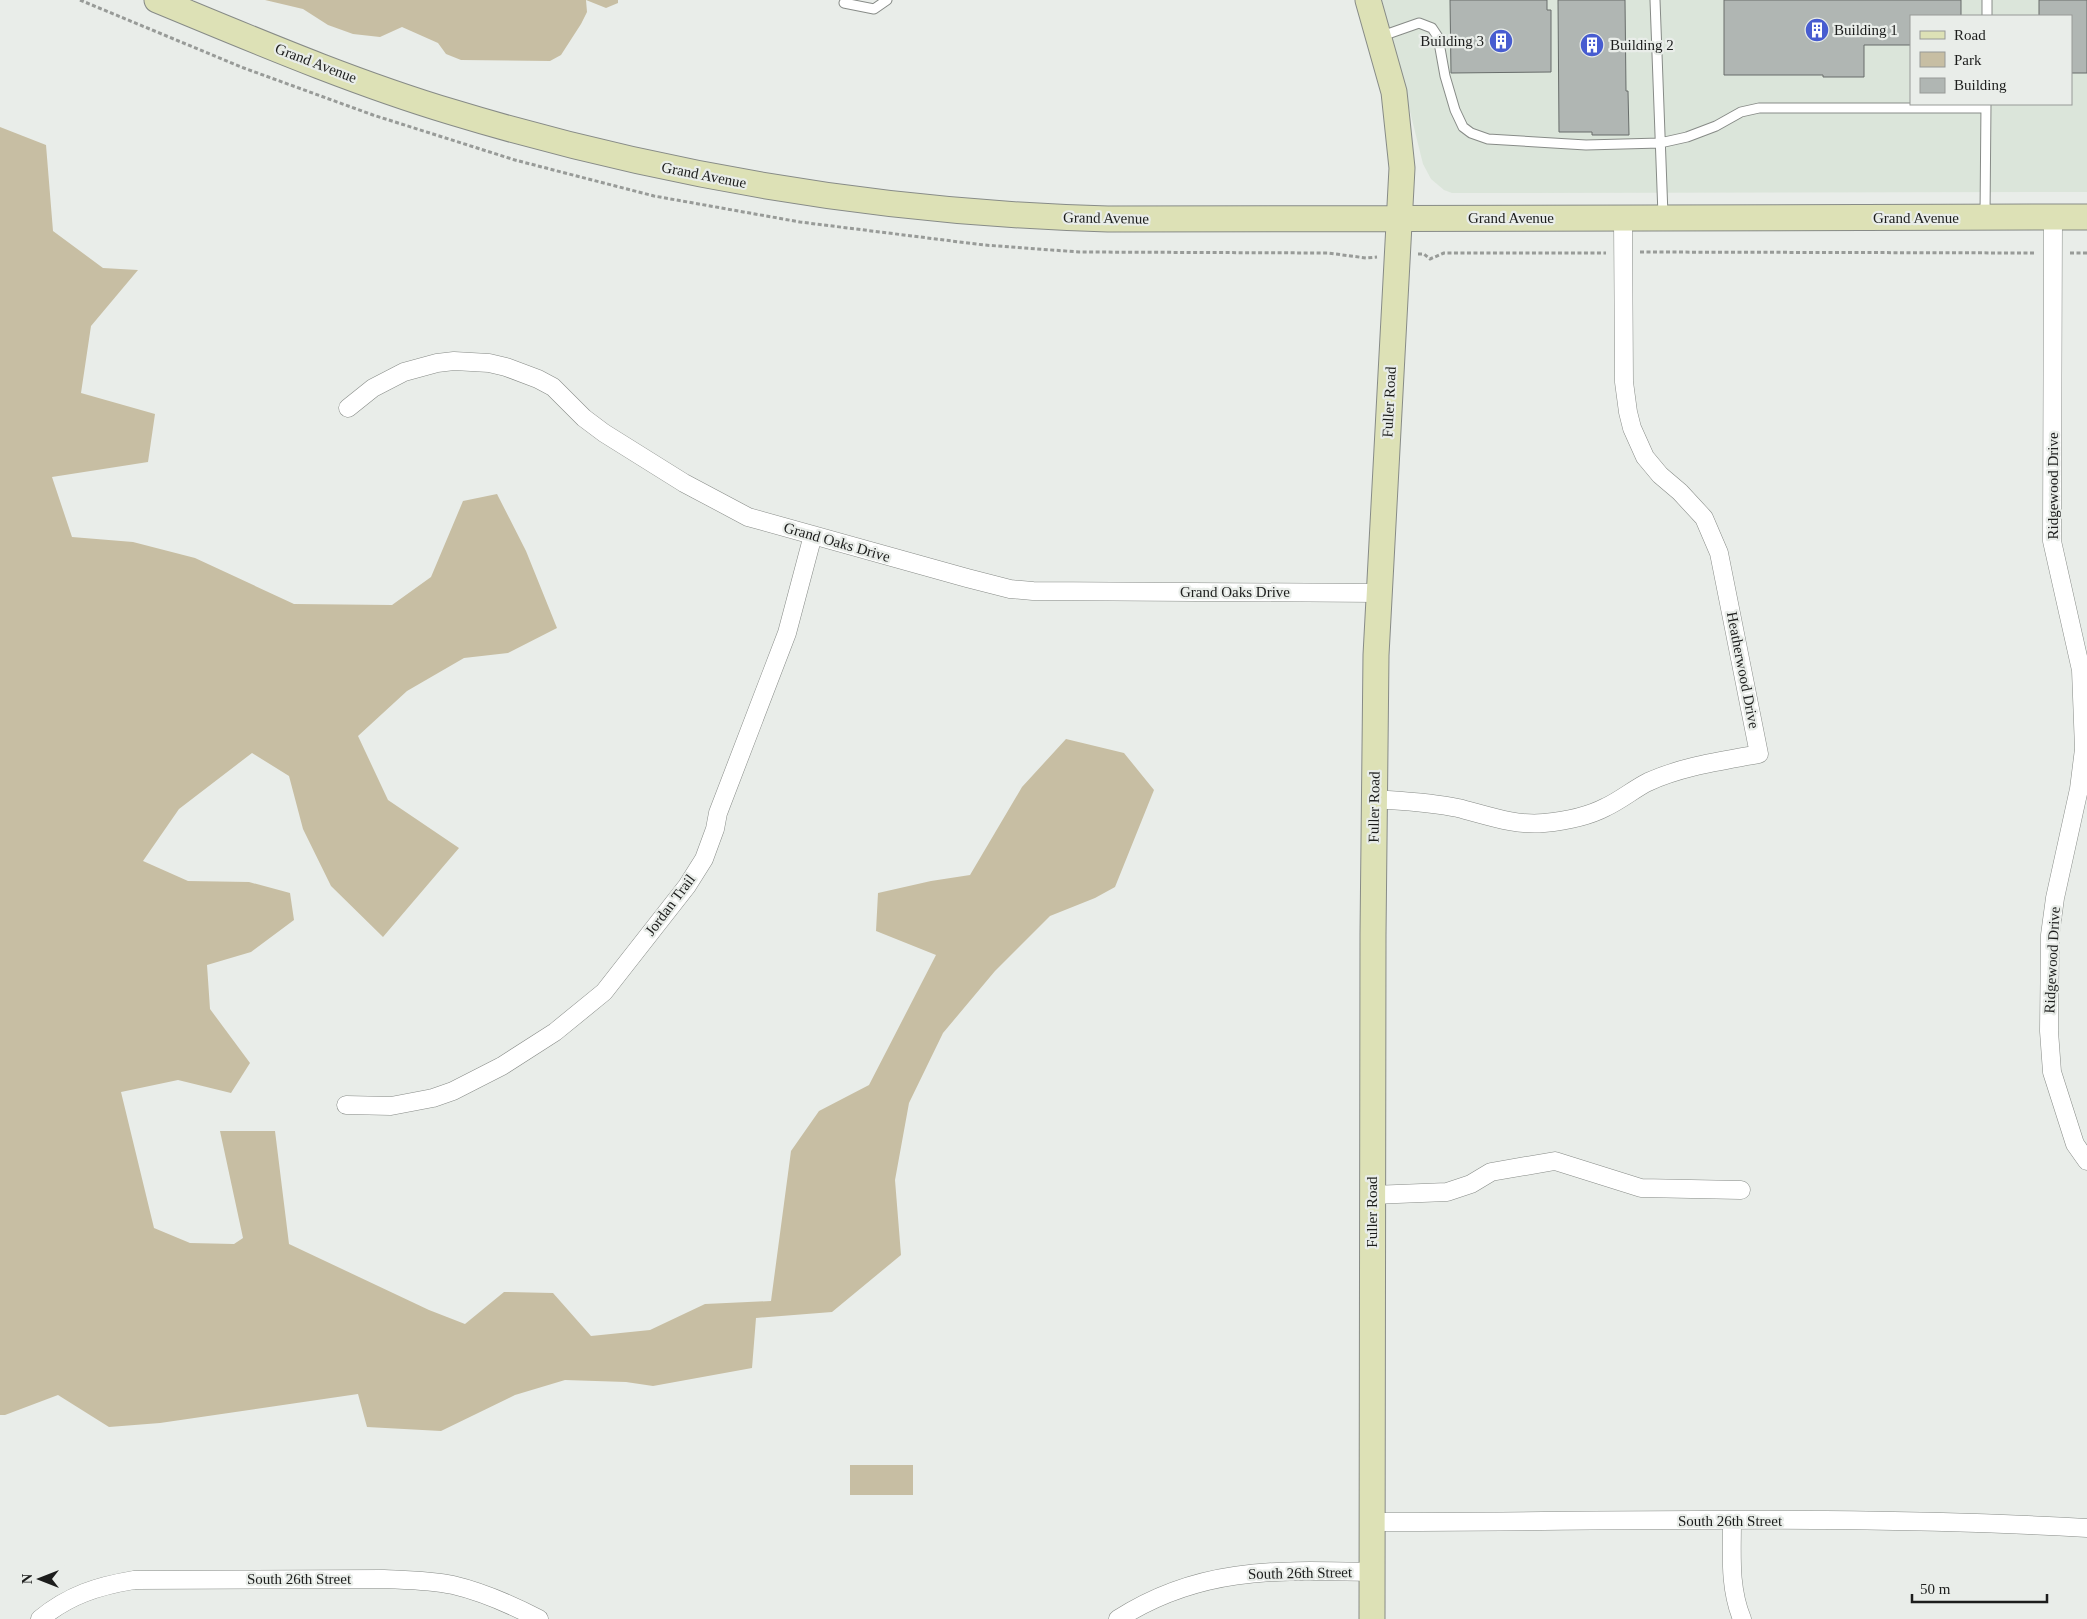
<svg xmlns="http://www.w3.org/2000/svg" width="2087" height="1619" font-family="'Times New Roman',serif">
<rect width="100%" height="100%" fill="#e9ede9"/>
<path fill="#dbe5da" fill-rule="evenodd" d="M1379,0H2087V192L1452,193L1444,190L1431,179L1423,164L1401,75ZM1911,16H2071V104H1911Z"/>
<path fill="#c7bea3" d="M265,0H618V3L606,8L586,0L587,12L581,24L561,55L550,61L461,60L446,54L438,43L402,27L380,37L353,34L328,25L303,9Z
M0,127L46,145L53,231L103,268L138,270L91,326L81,393L155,414L148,462L52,477L72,537L133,542L195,558L294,604L392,605L431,577L463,501L497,494L526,551L557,628L508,653L464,658L407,691L358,736L388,800L459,848L383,937L331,886L303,829L289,776L252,753L179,809L143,861L188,881L249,882L290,893L294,920L251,952L207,965L210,1009L250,1063L231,1093L178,1080L121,1092L154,1228L190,1243L234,1244L243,1238L220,1131H275L289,1244L429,1310L465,1324L504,1292L553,1293L591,1336L650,1330L705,1304L771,1301L791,1151L819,1111L869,1085L936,955L876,931L878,893L931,881L970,875L1022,787L1066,739L1124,753L1154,790L1115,887L1095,898L1050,916L995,971L943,1033L909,1103L895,1180L901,1255L832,1312L756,1318L752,1368L653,1386L626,1382L565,1380L515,1395L441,1431L367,1427L358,1394L160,1423L109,1427L58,1395L5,1415H0Z
M850,1465H913V1495H850Z"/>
<path fill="#b0b6b3" stroke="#686d6b" d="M1450,0H1547V10H1551V72L1451,73Z
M1558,0H1625L1626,91H1628L1629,135H1592V132H1559Z
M1724,0H1961V16H1911V45H1864V77H1823V75H1724Z
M2039,0H2087V73H2071V16H2039Z"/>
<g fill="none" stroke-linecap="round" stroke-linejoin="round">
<g stroke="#878b87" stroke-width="11">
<path id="lane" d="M1655,0L1663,215
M844,3L874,9L887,0
M1987,16V0
M1379,37L1419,23L1432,28L1438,37L1445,76L1455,110L1463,127L1471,133L1488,139L1586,145L1660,143L1687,137L1716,126L1741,112L1759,108H1986
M1985,215L1986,104"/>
</g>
<g stroke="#878b87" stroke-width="19">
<path id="street" d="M2053,217L2052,541L2081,670L2084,749L2079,789L2055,898L2050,935L2049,1031L2052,1072L2075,1144L2087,1161
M348,408L373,388L404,372L437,363L454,361L489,363L506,367L538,379L553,387L584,418L604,433L684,483L748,517L967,578L1010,589L1033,591L1380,593
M1374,799C1402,801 1430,802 1458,808C1486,815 1515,826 1544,823C1565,821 1587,817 1606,807C1621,800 1634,789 1648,782C1683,766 1722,761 1759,754L1719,553L1704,518L1680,492L1660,475L1645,457L1632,428L1628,412L1624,382L1623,218
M346,1105L391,1106L433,1098L453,1091L502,1066L555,1032L604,992L687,886L704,859L715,829L718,813L787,633L813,535
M1372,1195L1447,1192L1471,1184L1491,1172L1555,1161L1641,1188L1741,1190
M1732,1521C1732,1555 1729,1587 1742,1619
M1372,1522C1610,1522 1849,1514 2087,1528
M40,1619C69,1595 98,1586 134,1580L384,1579C407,1580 430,1580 453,1585C483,1592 512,1605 539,1619
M1118,1619C1200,1566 1279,1570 1372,1572"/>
</g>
<g stroke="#878b87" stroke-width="27">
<path id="secondary" d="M157,0C254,40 352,82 452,112C666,177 885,213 1108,219L2087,217
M1368,0L1394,92L1402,168L1376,655L1373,935L1372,1619"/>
</g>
<path stroke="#989b98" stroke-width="3" stroke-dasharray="4 2.5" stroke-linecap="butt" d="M80,0L241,67L373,115L515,160L654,196L800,222L984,245L1079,252L1328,253L1366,258L1377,257
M1640,252L2036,253
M2070,253H2087
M1418,254H1424L1430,259L1444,253H1606"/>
<use href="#lane" stroke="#fff" stroke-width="9"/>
<use href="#street" stroke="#fff" stroke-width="18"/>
<use href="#secondary" stroke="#dde1b6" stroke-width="25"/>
</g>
<defs>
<g id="building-disc" transform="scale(1.25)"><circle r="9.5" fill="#475cd0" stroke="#e9ede9"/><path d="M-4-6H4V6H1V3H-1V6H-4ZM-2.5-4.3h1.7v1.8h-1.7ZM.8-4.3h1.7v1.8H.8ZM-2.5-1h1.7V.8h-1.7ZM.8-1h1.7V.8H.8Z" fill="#fff"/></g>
</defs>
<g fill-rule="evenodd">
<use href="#building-disc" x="1817" y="30"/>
<use href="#building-disc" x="1501" y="41"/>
<use href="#building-disc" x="1592" y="45"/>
</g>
<g text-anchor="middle" stroke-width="4.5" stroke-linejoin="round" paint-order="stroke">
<g font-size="15" fill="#1c1d1c" stroke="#e9ede9" text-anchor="start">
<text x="1834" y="35">Building 1</text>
<text x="1484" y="46" text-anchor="end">Building 3</text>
<text x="1610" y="50">Building 2</text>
</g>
<g font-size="15" fill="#1c1d1c" stroke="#e9ede9">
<text transform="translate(316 63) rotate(21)" y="5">Grand Avenue</text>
<text transform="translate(704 175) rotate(11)" y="5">Grand Avenue</text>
<text transform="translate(1106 218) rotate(1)" y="5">Grand Avenue</text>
<text x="1511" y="223">Grand Avenue</text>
<text x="1916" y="223">Grand Avenue</text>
<text transform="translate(1389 402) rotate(-87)" y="5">Fuller Road</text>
<text transform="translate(2053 486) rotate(-90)" y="5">Ridgewood Drive</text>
<text transform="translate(837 542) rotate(16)" y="5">Grand Oaks Drive</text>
<text x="1235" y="597">Grand Oaks Drive</text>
<text transform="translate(1743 670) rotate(79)" y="5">Heatherwood Drive</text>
<text transform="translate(1374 807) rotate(-89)" y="5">Fuller Road</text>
<text transform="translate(670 905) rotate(-53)" y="5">Jordan Trail</text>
<text transform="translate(2052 960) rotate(-87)" y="5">Ridgewood Drive</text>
<text transform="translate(1372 1212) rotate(-90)" y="5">Fuller Road</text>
<text x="1730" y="1526">South 26th Street</text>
<text transform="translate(1300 1573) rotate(-1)" y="5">South 26th Street</text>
<text x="299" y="1584">South 26th Street</text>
</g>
</g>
<rect x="1910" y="15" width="162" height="90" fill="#e9ede9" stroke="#979a97"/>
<rect x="1920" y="31" width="25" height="8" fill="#dde1b6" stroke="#979a97"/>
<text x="1954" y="40" font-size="15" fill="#1c1d1c">Road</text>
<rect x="1920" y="52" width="25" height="15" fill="#c7bea3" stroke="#979a97"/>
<text x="1954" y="65" font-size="15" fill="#1c1d1c">Park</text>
<rect x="1920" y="78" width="25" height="15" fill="#b0b6b3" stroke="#979a97"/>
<text x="1954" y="90" font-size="15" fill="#1c1d1c">Building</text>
<g transform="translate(40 1579) rotate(270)" stroke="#e9ede9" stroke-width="4" paint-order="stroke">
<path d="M0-4L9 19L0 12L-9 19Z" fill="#1c1d1c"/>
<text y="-8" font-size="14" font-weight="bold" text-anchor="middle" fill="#1c1d1c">N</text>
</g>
<path d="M1912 1594v8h135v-8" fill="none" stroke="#1c1d1c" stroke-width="2.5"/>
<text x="1920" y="1594" font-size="15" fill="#1c1d1c" stroke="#e9ede9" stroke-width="4" paint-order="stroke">50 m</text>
</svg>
